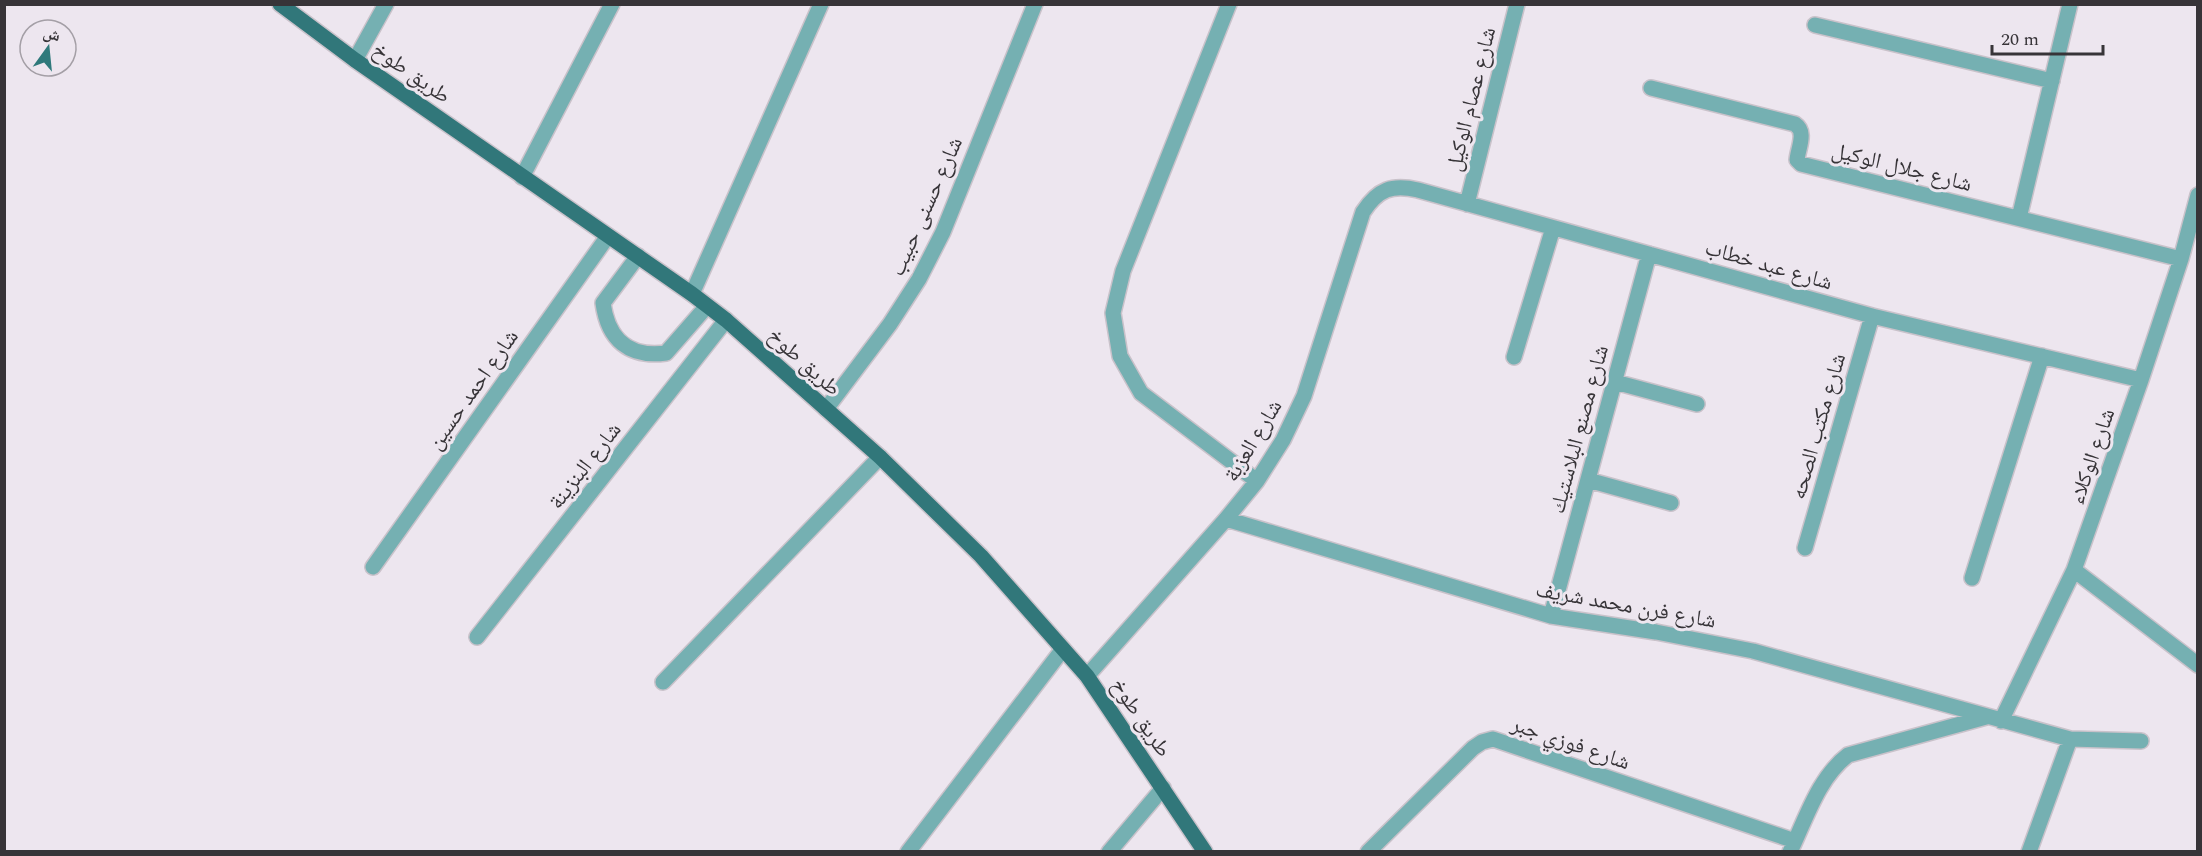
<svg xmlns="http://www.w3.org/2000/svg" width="2202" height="856" font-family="Spectral,'Noto Naskh Arabic',serif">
<rect width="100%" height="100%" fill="#ede6ef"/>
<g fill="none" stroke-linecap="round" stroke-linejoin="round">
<g stroke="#c9c2ca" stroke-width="18">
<path id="minor" d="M1229,4L1123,271L1113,313L1120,356L1141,393L1257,481
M1815,25L2052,81
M355,60L386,4
M1651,88L1795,124C1807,132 1798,148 1797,160L1801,164L2181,259
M522,177L612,4
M1467,204L1517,4
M2019,218L2070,4
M638,256L603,303C608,340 629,358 666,353L707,306
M692,294L821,4
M1514,357L1553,228
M1615,382L1697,404
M826,409L890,324L919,279L943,232L1035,4
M1588,480L1671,503
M1226,519L1551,616L1656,632L1753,651L2070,739L2141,741
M1805,548L1872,316
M373,567L608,236
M2074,570L2198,665
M1972,578L2042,356
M1551,616L1649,254
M477,637L726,320
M1087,676L1226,519L1257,481L1283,440L1304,396L1363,212C1378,189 1392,184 1418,190L1872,316L2141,380
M663,682L880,457
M2001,721L2074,570L2141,380L2181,259L2198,195
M908,852L1063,649
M1109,852L1163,788
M1368,852L1473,748L1482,742L1493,739L1795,841
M1790,852C1806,819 1818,778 1848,755L1986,717
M2029,852L2070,739"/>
</g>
<g stroke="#c9c2ca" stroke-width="18">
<path id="major" d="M280,4L355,60L692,294L726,320L880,457L981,556L1087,676L1205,852"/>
</g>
<use href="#minor" stroke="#75b0b2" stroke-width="15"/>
<use href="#major" stroke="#31777a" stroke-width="15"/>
</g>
<g text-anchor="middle" stroke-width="6" stroke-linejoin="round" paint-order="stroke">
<g font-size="22" fill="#373438" stroke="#ede6ef">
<text transform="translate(412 72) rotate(35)" y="8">طريق طوخ</text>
<text transform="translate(1470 99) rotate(-76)" y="8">شارع عصام الوكيل</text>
<text transform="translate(1902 166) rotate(14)" y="8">شارع جلال الوكيل</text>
<text transform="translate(925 206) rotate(-66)" y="8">شارع حسنى حبيب</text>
<text transform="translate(1769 264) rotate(16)" y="8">شارع عبد خطاب</text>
<text transform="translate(805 361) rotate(42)" y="8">طريق طوخ</text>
<text transform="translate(472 389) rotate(-55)" y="8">شارع احمد حسين</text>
<text transform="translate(1817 426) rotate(-74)" y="8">شارع مكتب الصحه</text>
<text transform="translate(1578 429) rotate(-75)" y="8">شارع مصنع البلاستيك</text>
<text transform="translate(1252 440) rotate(-59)" y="8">شارع العزبة</text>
<text transform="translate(2091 456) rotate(-71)" y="8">شارع الوكلاء</text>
<text transform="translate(584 465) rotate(-52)" y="8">شارع البنزينة</text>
<text transform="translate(1626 604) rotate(10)" y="8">شارع فرن محمد شريف</text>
<text transform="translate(1142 717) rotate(56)" y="8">طريق طوخ</text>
<text transform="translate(1571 742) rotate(19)" y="8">شارع فوزي جبر</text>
</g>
</g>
<rect width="2202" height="856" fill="none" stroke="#373438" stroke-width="12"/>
<g transform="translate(48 48) rotate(15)"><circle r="28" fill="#ede6ef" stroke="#a49fa6" stroke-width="1.5"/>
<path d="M0-4.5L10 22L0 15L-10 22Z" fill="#2f797b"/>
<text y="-9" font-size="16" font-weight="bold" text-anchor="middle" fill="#373438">ش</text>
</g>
<path d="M1992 45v9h111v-9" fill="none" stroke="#373438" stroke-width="3"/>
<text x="2001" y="45" font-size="18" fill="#373438" stroke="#ede6ef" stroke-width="4.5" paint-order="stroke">20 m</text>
</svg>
